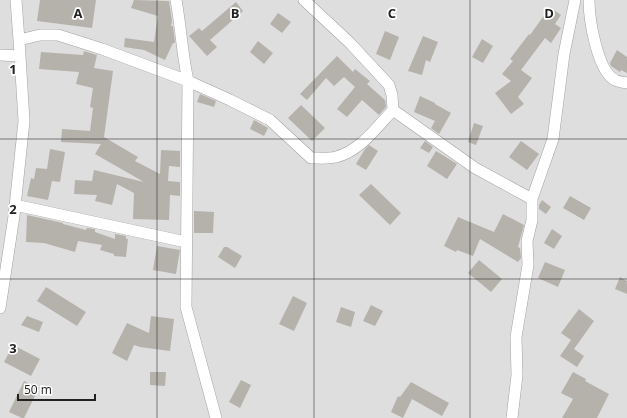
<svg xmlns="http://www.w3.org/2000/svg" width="627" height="418" font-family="'Open Sans',sans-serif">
<rect width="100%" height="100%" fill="#f0efe9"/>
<path fill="#dfdede" d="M0,0H627V418H0Z"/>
<path fill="#b5b2ac" d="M40,0H96L92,28L37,21Z
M134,0L169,1L172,21L171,26H173L175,43H173L165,60L144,50L124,47L125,38L154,42L158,16L131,8Z
M236,2L243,11L210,40L217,47L207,56L189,36L199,28L202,31Z
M550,7L561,15L555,24L561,28L551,43L545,38L521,70L532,78L518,97L524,104L511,114L495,93L511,81L502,74L513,61L510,59L529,34L530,35Z
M278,13L291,22L282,33L270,24Z
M385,31L399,37L390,60L376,54Z
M423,36L438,42L430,62L426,60L422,75L408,71Z
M482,39L493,46L483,63L472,57Z
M258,41L273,53L264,64L250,52Z
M617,50L627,57V73L621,70L620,72L611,66L610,63Z
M84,51L97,55L94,68L113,71L104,137L138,157L135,161L160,174L161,150L180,151V167L169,166L168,181L180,182V196L170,195L169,220L133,219L134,193L117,184L112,205L95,201L97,195L74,194L75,180L92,181L94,170L144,182L95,154L101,144L61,142L62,129L90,131L93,108L90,107L93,88L76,84L79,72L39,69L41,52L83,55Z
M337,56L353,72L355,69L370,81L367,84L385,100L386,107L379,115L362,100L347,117L337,109L355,87L344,77L334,86L326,78L307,100L300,94Z
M200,94L216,101L214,107L197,102Z
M420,96L435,103V104L451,113L439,134L431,128L435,121L414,112Z
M301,105L325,128L312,141L288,118Z
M254,120L268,128L264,136L250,129Z
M474,123L483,126L476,145L468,142Z
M425,141L433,147L429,153L420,148Z
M521,141L539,154L527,170L509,157Z
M369,145L378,151L366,170L356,164L365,149Z
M50,149L65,152L60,182L52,181L48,200L27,196L31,178L34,179L36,168L47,169Z
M436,151L457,164L447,179L427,166Z
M371,184L401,213L390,225L359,195Z
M570,196L591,208L584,220L563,208Z
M542,200L551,207L546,214L539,209V205Z
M194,211L214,212L213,233H194Z
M503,214L524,225L518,247L520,248L521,258L518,262L480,239L473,256L457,250L456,252L444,246L458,217L494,232Z
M27,215L63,223V224L86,230L87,228L95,229V232L115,239V234L126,236V239H128L126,257L114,256V254L100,250L102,245L78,241L75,252L44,243L26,242Z
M552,229L562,236L554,249L544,243Z
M157,246L180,250L176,274L153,270Z
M224,247H227L242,256L235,268L218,257Z
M479,260L502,279L491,292L468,273Z
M545,262L565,270L558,287L538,278Z
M620,277L627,281V294L615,289Z
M46,287L86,312L77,326L37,301Z
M293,296L307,303L294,331L279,324Z
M371,305L383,311L375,326L363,321Z
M341,307L355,312L351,327L336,322Z
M579,309L594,321L574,349L584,356L577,367L560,356L571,340L561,333Z
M27,316L43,322L39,332L21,325Z
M151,316L174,319L170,351L140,347L134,345L127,361L112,353L127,323L149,333Z
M13,345L40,359L31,376L4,362Z
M150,372H166L165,386L150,385Z
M573,372L586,379L585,381L609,394L597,418H562L573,399L561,393Z
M241,380L251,385L240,408L229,402Z
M24,381L39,388L24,418H22L9,412Z
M411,382L449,403L442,416L412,399L403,418L391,412L398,396L400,397Z"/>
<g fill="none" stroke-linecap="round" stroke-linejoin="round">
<g stroke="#a2a2a2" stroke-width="12">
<path id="minor" d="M176,0C181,27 182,54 188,81L186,307L216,418
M589,0C589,18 597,71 615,80C618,82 623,82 627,83
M19,40L40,35H58L102,49L188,81L230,100L270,120L311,158C319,158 328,159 336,157C360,151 377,127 393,110L392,95L389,85L350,43L304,0
M0,55L20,56
M393,110L475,168L532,199
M15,205L186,242
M0,308L14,216L24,121L19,40L16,0
M512,418L517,375L516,337L528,265L527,241L532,220V199L553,139L564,54L575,0"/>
</g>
<use href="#minor" stroke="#fff" stroke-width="11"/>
</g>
<path fill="none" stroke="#212121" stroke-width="1" stroke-opacity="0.55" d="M157,0V418M314,0V418M470,0V418M0,139H627M0,279H627"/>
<g font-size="13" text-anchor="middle" font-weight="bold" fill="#212121" stroke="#fff" stroke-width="3.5" stroke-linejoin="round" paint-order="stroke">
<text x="78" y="18">A</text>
<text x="235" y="18">B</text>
<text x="392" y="18">C</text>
<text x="549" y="18">D</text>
<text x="13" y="74">1</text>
<text x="13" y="214">2</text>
<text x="13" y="353">3</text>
</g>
<path d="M18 394v6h77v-6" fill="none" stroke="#212121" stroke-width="2"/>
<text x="24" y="394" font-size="12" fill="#212121" stroke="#ffffff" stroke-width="3" paint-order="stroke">50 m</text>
</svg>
